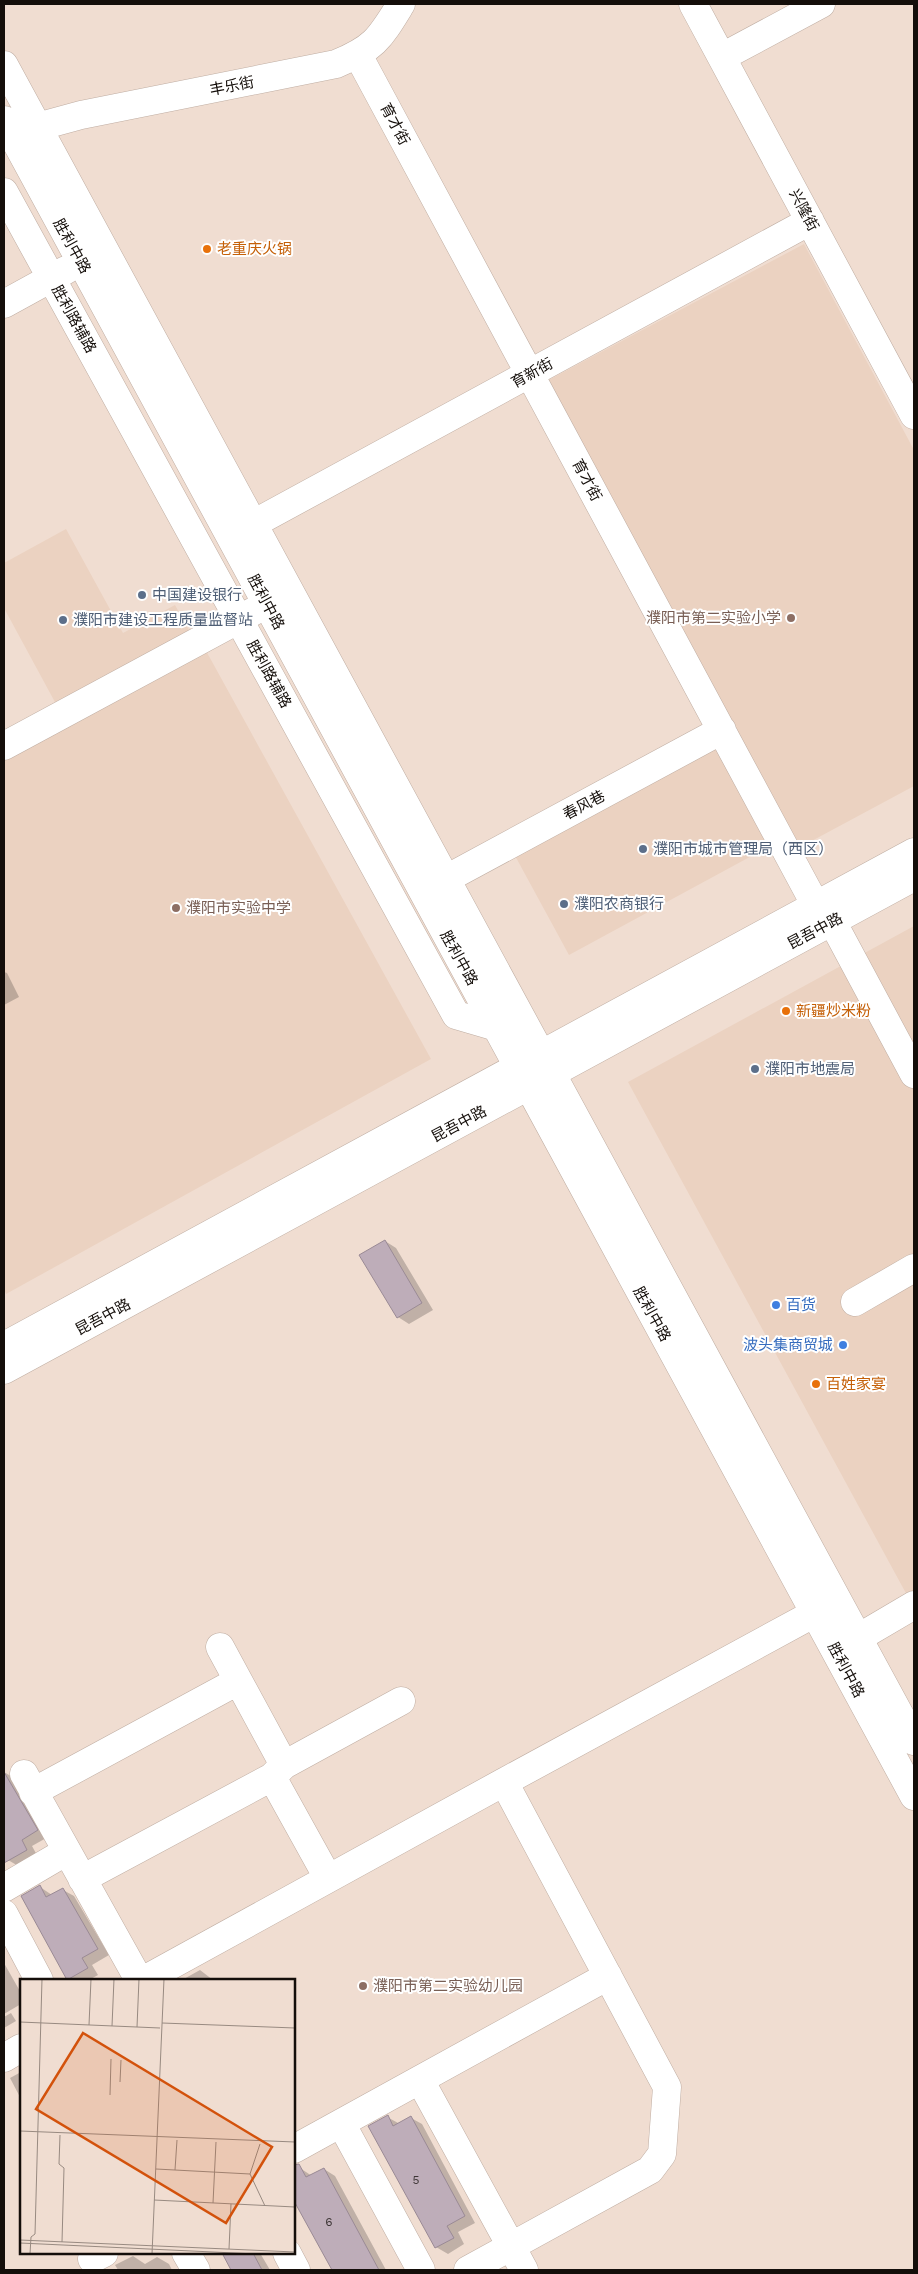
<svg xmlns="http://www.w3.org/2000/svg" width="918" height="2274" font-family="'Work Sans','Noto Sans SC',sans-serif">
<rect width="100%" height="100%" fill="#f0ddd1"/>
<path fill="#ebd2c1" d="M804,244L914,450V786L793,851L543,383Z
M66,529L123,633L175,605L190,632L56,704L4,608V563Z
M205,649L431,1059L6,1294L4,1289V757Z
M716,742L772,845L569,955L513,852Z
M914,926V1608L628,1082Z"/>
<path fill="#0003" d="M4,972L7,973L19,997L4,1005Z
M385,1241L396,1248L433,1310L409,1324L398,1317Z
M4,1772L14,1778L48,1837L32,1846L38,1857L20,1867L8,1860L4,1853Z
M40,1887L52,1895L63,1890L74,1896L109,1955L92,1965L98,1975L89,1980L68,1979Z
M4,1963L21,1993V2004L4,2014Z
M200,1970L213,1980H182Z
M11,2013L16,2021L4,2028V2017Z
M21,2072V2099L10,2078Z
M387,2117L400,2124L411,2118L422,2124L475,2223L458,2232L464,2244L448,2254L436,2247Z
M300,2168L312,2176L324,2169L335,2176L386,2270H333L294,2199V2171Z
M224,2253H260L270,2270H233Z
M133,2256L145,2264L157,2257L169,2264L172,2270H118L115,2265Z"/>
<path fill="#beadb9" stroke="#9a8a95" d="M385,1240L422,1303L397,1318L359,1255Z
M4,1772L38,1830L22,1840L27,1850L4,1863Z
M40,1885L46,1897L63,1888L98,1949L82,1958L88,1968L67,1980L21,1896Z
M388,2115L393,2126L411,2116L465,2216L447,2226L454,2238L435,2248L368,2126Z
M299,2164L306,2177L324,2168L379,2270H332L294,2201V2165Z
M222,2253H253L262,2270H231Z"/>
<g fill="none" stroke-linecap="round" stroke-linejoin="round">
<g stroke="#bfada2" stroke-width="29">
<path id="minor" d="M693,4L914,415
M358,55L816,906
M722,57L821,4
M37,127L81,115L336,64C375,48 380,38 401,4
M4,192L456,1015L497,1027
M4,304L66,270
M253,524L810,221
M4,746L256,610
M446,879L722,730
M832,921L914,1074
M855,1302L914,1268
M4,1346L914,852
M4,1370L914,877
M858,1638L914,1605
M220,1647L284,1765
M24,1774L139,1980
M272,1777L328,1878
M33,1792L238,1681
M82,1879L272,1777L284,1765L401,1701
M4,1888L67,1851
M4,1914L39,1980
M144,1980L504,1782
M4,2058L21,2048
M420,2080L524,2270
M341,2123L421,2270
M294,2149L608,1976
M186,2253L196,2270
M287,2253L296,2270
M92,2259L104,2253
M468,2270L650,2170L662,2154L667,2087L504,1782L815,1613"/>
</g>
<g stroke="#bfada2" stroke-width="29">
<path id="major" d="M4,65L914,1741
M4,120L914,1796"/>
</g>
<use href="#minor" stroke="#fff" stroke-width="28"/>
<use href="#major" stroke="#fff" stroke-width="28"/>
</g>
<g fill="#e8710a" stroke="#fff" stroke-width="2">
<circle cx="207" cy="249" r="5"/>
<circle cx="786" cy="1011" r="5"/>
<circle cx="816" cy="1384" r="5"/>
</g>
<g fill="#5c6f8a" stroke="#fff" stroke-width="2">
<circle cx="142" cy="595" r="5"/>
<circle cx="63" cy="620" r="5"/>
<circle cx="643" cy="849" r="5"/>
<circle cx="564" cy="904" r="5"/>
<circle cx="755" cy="1069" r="5"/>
</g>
<g fill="#8d6e63" stroke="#fff" stroke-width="2">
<circle cx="791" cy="618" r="5"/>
<circle cx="176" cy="908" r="5"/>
<circle cx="363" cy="1986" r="5"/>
</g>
<g fill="#3f7fe0" stroke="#fff" stroke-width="2">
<circle cx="776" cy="1305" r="5"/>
<circle cx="843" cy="1345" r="5"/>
</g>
<g text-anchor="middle" stroke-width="4" stroke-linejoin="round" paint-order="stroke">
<g font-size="12" fill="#3e3636">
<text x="416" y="2184">5</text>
<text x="329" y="2226">6</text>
</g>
<g font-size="15" fill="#140e0a" stroke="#fff">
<text transform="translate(232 86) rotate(-11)" y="5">丰乐街</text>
<text transform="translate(395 124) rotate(62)" y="5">育才街</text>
<text transform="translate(804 210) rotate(62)" y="5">兴隆街</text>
<text transform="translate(72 246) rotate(61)" y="5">胜利中路</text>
<text transform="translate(74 319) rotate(61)" y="5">胜利路辅路</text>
<text transform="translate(532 373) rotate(-29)" y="5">育新街</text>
<text transform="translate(587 480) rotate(62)" y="5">育才街</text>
<text transform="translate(266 602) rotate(62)" y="5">胜利中路</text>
<text transform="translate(269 674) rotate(61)" y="5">胜利路辅路</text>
<text transform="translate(584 805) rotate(-28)" y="5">春风巷</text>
<text transform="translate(815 931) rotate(-28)" y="5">昆吾中路</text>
<text transform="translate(459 958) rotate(61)" y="5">胜利中路</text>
<text transform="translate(459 1124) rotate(-28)" y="5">昆吾中路</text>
<text transform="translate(652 1314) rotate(61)" y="5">胜利中路</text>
<text transform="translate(103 1317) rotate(-28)" y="5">昆吾中路</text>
<text transform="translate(846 1670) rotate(62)" y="5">胜利中路</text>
</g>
<g font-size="15" fill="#c56008" stroke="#fff" text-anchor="start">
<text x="217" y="254">老重庆火锅</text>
<text x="796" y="1016">新疆炒米粉</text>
<text x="826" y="1389">百姓家宴</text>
</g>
<g font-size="15" fill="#4e5e75" stroke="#fff" text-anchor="start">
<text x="152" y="600">中国建设银行</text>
<text x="73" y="625">濮阳市建设工程质量监督站</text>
<text x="653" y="854">濮阳市城市管理局（西区）</text>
<text x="574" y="909">濮阳农商银行</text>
<text x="765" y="1074">濮阳市地震局</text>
</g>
<g font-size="15" fill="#785e54" stroke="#fff" text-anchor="start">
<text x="781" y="623" text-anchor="end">濮阳市第二实验小学</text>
<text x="186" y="913">濮阳市实验中学</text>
<text x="373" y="1991">濮阳市第二实验幼儿园</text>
</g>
<g font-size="15" fill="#366cbe" stroke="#fff" text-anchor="start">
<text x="786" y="1310">百货</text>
<text x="833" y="1350" text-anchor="end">波头集商贸城</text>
</g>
</g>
<g transform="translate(20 1979)">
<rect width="275" height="275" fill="#f0ddd1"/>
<path fill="none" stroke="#988a81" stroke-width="1" d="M0,43L140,49M142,44L275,49M69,46L71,0M92,47L94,0M117,48L119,0M100,103L101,81M90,116L91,80M0,152L275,163M40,156L39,185L44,189L42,263M240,165L230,195L245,227M136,190L230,195M155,191L157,161M134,221L275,228M193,224L196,163M0,261L275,273M0,264L236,275M209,270L211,225M10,275L11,258L15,255L22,0M132,275L144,0"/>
<path fill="#d3520c" fill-opacity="0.15" stroke="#d3520c" stroke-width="2.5" d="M63,54L252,168L206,244L16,130Z"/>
<rect width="275" height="275" fill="none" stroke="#140e0a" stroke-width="2.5"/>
</g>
<rect width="918" height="2274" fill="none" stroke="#140e0a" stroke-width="10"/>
</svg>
